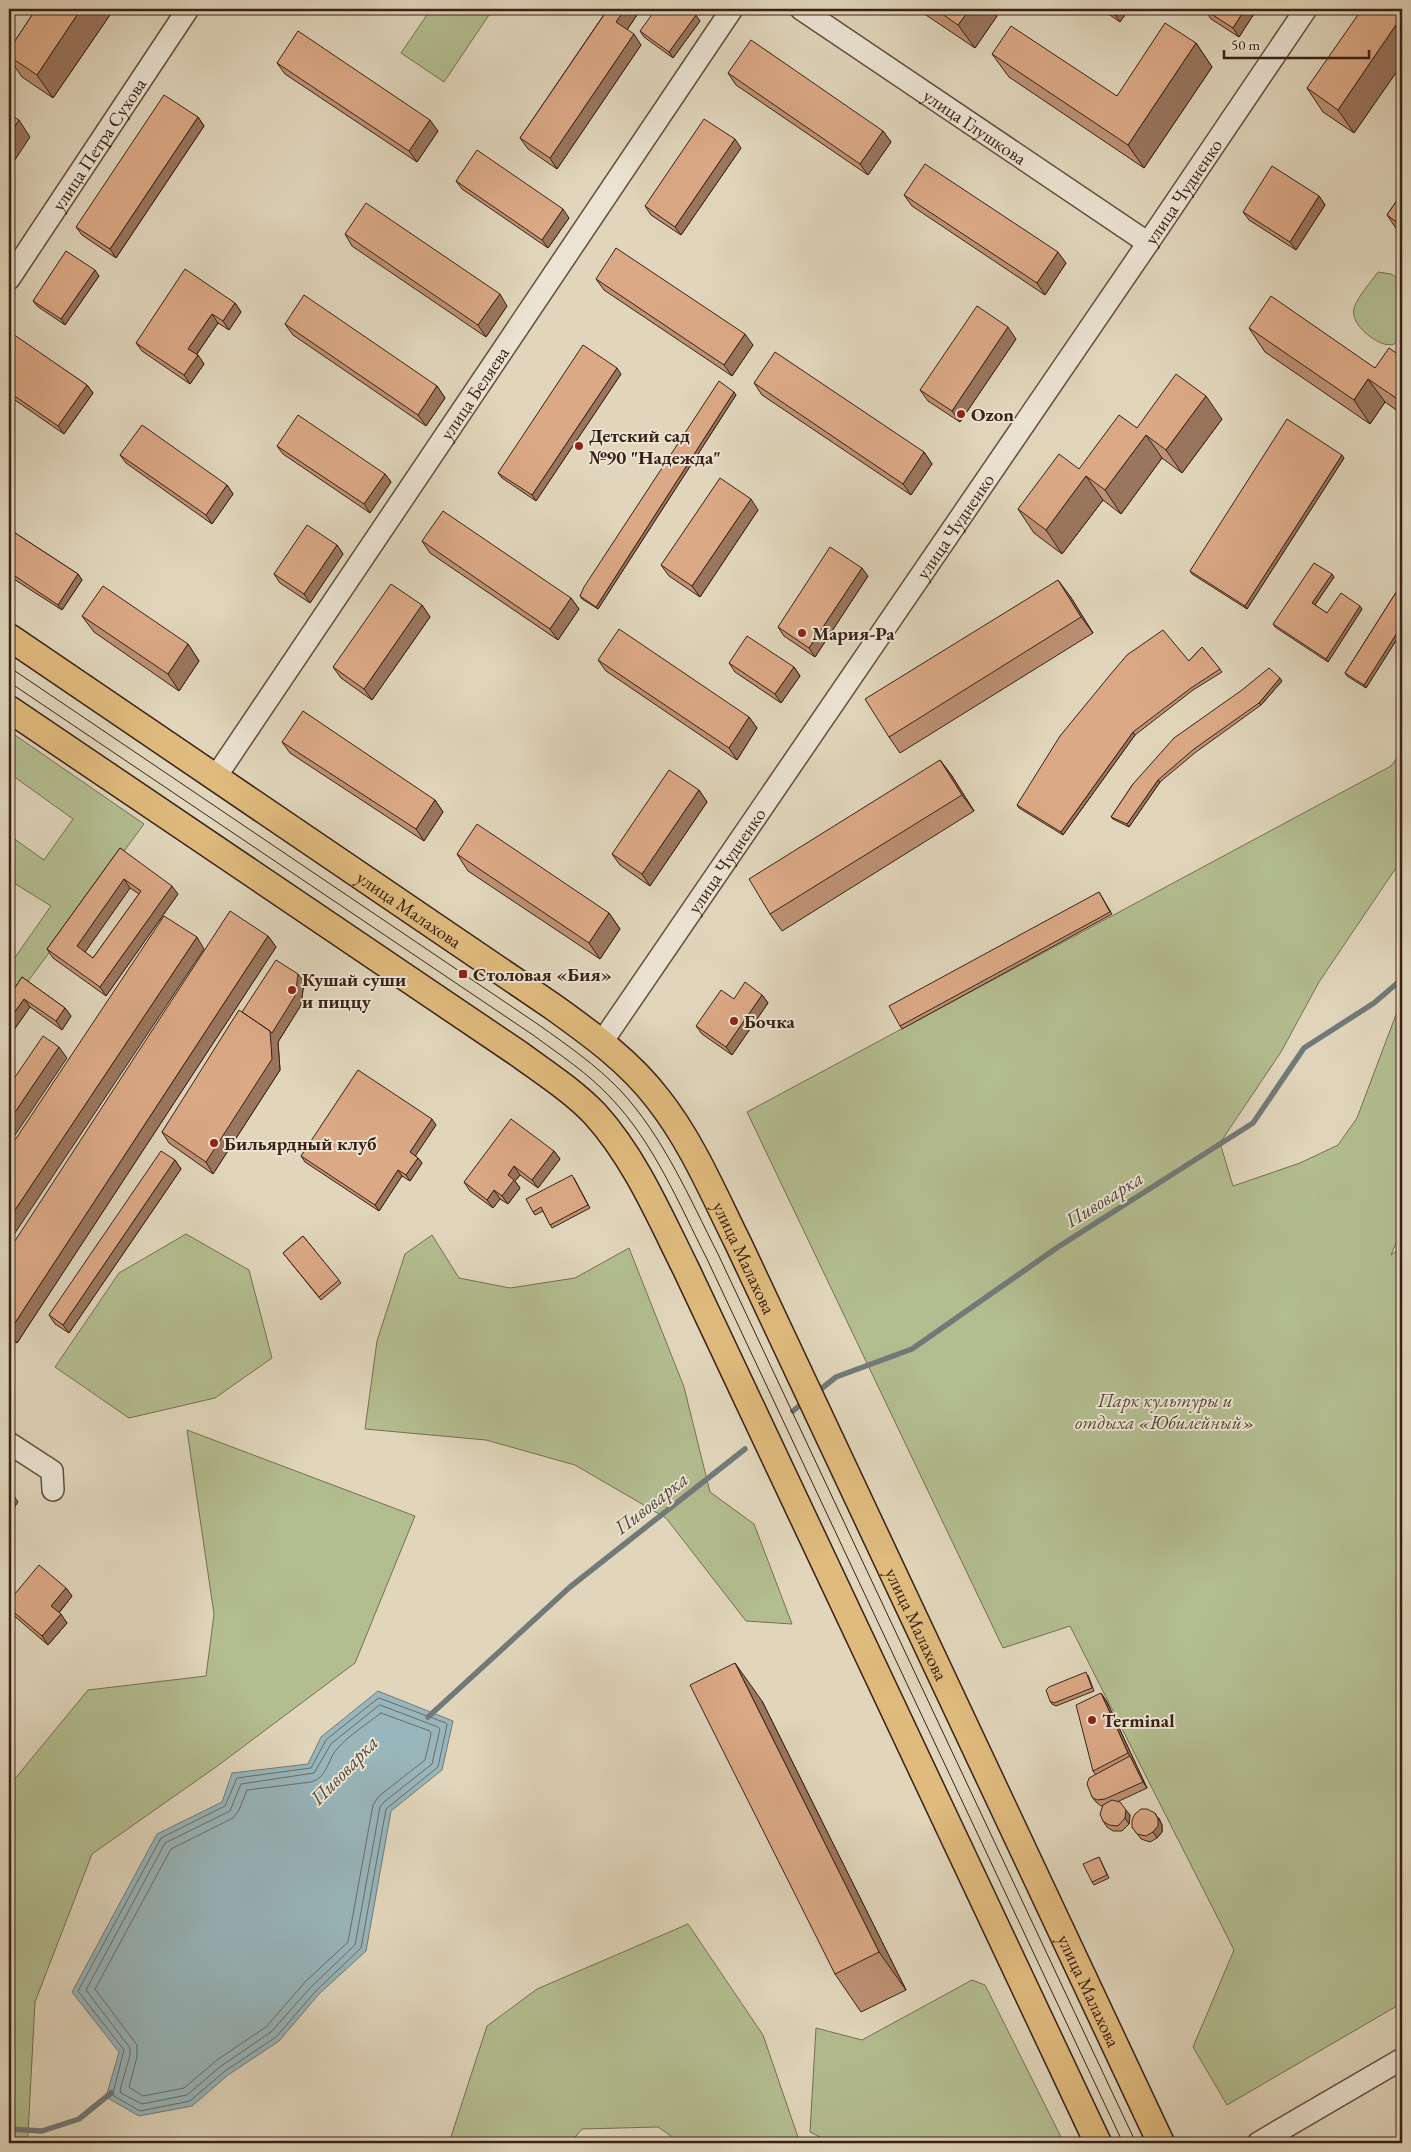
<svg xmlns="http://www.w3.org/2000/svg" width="1411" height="2152" font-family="'EB Garamond',serif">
<rect width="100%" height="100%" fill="#e1d6bc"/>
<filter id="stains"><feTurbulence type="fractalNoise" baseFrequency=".004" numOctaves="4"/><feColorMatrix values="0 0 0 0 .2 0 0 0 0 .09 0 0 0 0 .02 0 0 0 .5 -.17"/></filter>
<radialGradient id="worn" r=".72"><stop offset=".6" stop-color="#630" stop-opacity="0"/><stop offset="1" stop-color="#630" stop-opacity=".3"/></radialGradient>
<path fill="#b3bd90" stroke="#766f52" d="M431,9H493L444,82L401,53Z
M1378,272L1391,274L1402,281V340C1396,344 1391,346 1384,344C1371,340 1350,323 1354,308C1358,296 1371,282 1378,272Z
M9,731L144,824L9,1007V966L51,906L9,880V835L44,860L73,819L9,773Z
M1402,751V859L1319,982L1281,1052L1220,1143L1233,1186L1300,1163L1338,1145L1357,1118L1397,1012L1402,1008V1229L1391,1255L1402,1247V2003L1227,2105L1193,2047L1234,1950L1070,1626L1003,1648L747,1112L1391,766Z
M186,1234L249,1270L272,1358L215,1398L129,1418L55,1367L119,1273Z
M432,1235L459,1278L510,1288L575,1278L629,1248L684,1387L710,1492L754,1524L792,1624L746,1621L666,1518L575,1465L486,1440L365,1429L377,1341L405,1254Z
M187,1430L415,1516L355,1663L216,1767L92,1854L35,2002L28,2134L25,2143H9V1786L88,1690L206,1676L214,1614Z
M688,1924L763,2035L800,2143H681L658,2127L582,2129L570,2143H449L487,2026L537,1989Z
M972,1980L985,1985L1064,2143H832L810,2132L816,2028L862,2040Z"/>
<path fill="#98b6bb" stroke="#727a79" d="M378,1691L453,1721L442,1770L391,1811L366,1951L319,1994L279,2041L228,2075L192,2106L139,2116L106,2097L119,2052L72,1992L157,1834L222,1802L232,1773L308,1764L321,1737Z"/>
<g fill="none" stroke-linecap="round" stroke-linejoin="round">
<path stroke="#696c68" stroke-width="1" d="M379,1698L446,1723L447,1725L438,1767L386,1809L361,1948L316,1991L276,2037L225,2071L190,2101L140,2111L114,2096L113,2093L124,2050L78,1991L161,1838L225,1806L237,1778L311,1768L326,1740Z
M380,1705L438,1727L440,1729L432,1764L384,1802L380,1807L355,1945L311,1987L271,2032L221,2066L187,2095L142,2104L121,2093L120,2090L130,2055V2048L86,1990L165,1843L230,1811L241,1784L314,1773L331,1744Z
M381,1713L430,1731L431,1734L425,1760L379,1796L373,1805L348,1942L306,1981L266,2027L217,2060L184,2088L143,2096L129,2087L137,2057V2045L95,1989L171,1849L233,1818L239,1810L247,1790L311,1782C328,1777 327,1760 337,1749C349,1735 367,1724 381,1713Z"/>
<path stroke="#727a79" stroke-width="5.5" d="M816,1393L836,1377L912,1349L1058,1247L1253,1123L1304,1048L1374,1003L1402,979
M793,1411L805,1401
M428,1717L570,1587L745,1449
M9,2129L42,2131L79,2119L111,2093"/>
<g stroke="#644e3f" stroke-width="24">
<g id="minor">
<path id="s1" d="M801,9L1148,243"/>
<path id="s2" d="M9,279L188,9"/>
<path id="s3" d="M215,778L732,9"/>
<path id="s4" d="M602,1042L1148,243L1306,9"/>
<path d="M9,1443L52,1471L53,1490"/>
<path d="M1258,2143L1402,2059"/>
</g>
</g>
<g stroke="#3a2115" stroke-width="29">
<g id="major">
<path id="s5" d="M9,637L552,1006C591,1034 629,1061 658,1099C692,1142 714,1195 738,1243L1161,2143"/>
<path d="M9,709L519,1054C545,1073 573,1091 595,1114C635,1158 660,1217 686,1269L1098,2143"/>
</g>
</g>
<use href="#minor" stroke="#ece4d3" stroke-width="21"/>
<use href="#major" stroke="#e0bb7e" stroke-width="26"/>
<path stroke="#3a2115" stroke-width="1" d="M9,667L539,1025C567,1045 596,1065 620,1090C663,1136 689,1197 718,1254L1136,2143
M9,682L533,1035C560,1055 588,1073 611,1098C654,1143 679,1204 707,1259L1123,2143"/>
</g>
<path fill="#bd9174" stroke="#3a2115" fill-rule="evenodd" d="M36,9H114L53,98L22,77L9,58V50Z
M334,9H345L341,14Z
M605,9H641L627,30L641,45L557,169L528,149L520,138L607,10Z
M917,9H992L997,16L975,48Z
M1101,9H1129L1120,22Z
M1257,9L1239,37L1211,19L1205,10Z
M1402,9V64L1354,133L1323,112L1307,88Z
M700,21L673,58L644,37L640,31Z
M1196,43L1212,67L1144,168L1009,77L992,54L1117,96Z
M277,63L438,131L417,162L285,74Z
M728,73L883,131L891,142L868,175L736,85Z
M198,117L204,126L116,258L82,235L76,227Z
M741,148L681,235L651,215L645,206Z
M456,181L569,218L548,248L462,189Z
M1402,193V237L1387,215Z
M904,195L1066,263L1045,295L912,206Z
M1319,196L1325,205L1296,250L1249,220L1243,212Z
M345,234L507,306L486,337L352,246Z
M99,276L65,325L37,306L33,301Z
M596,279L753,345L732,376L604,290Z
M235,303L241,312L229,330L218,323L197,354L204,364L190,384L142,351L136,343Z
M285,324L437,386L445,398L426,426L293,335Z
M1249,328L1375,368L1402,357V414L1385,402L1370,424L1265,352Z
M9,333L87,385L93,393L64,434L9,396Z
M1016,339L960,422L928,401L920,390Z
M621,374L536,501L502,478L498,473Z
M754,383L924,452L932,464L911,495L762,395Z
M736,395L598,609L582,599L580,596Z
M1222,419L1182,473L1162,458L1121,514L1103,500L1062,554L1034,533L1018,509L1079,469L1137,428Z
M277,446L385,474L391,482L370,513L283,454Z
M120,455L227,485L233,494L212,524L126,463Z
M1344,458L1247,609L1192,574L1190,571Z
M758,510L700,597L669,576L661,565Z
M9,529L78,574L82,580L62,610L9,576Z
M422,541L571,598L579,609L558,640L430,553Z
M337,545L343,554L310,603L280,583L274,574Z
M868,576L815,657L784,636L778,627Z
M1334,577L1315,605L1327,613L1362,609L1328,662L1275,627L1273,624Z
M1402,583V631L1366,688L1347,676L1345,673Z
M1070,596L1093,633L900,753L889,737Z
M422,605L430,617L372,700L341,678L333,667Z
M82,616L188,644L199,661L179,691L94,632Z
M1202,647L1222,672L1193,690L1135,735L1063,835L1019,808L1017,805L1189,661Z
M598,660L749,717L757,728L737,760L606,671Z
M729,663L794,667L800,676L781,703L735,672Z
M1282,681L1261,705L1196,752L1160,782L1129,827L1113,819L1111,817L1133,784Z
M282,742L435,800L443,812L424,841L290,753Z
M940,760L952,776L974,811L782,931L770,914Z
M699,790L707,802L650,886L620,865L612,854Z
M120,848L178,894L106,996L53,958L47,949ZM130,888L139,894L93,958L85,952Z
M457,854L609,913L620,929L600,959L468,871Z
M1099,892L1112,914L902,1029L900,1026Z
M268,936L276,947L17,1343L9,1338V1250Z
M22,977L65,1008L71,1016L62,1030L30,1007L9,1037V997Z
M304,982L301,1005L278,1042L280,1070L213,1174L169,1143L162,1132L242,1012Z
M762,995L768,1003L732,1055L702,1034L696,1026Z
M436,1125L415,1156L418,1158L422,1163L410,1181L402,1176L379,1211L305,1162L301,1156Z
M554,1151L560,1159L538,1188L520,1175L515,1181L520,1188L508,1204L500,1199L493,1208L470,1191L464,1182Z
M175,1160L181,1169L69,1333L55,1324L49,1315Z
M574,1178L590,1208L552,1228L543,1211L535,1215L533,1212Z
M303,1236L341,1283L321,1300L283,1253Z
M66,1588L72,1596L59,1613L67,1623L48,1645L12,1614L9,1610V1601Z
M1088,1675L1094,1691L1056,1706L1052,1704L1050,1701Z
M1101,1693L1107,1702L1147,1788L1117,1802L1130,1815L1129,1824L1122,1831H1113L1107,1827L1103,1821V1806H1101L1096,1802L1092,1797L1096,1775L1093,1771Z
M762,1701L906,1990L861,2012L835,1974Z
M1159,1818L1162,1825V1832L1157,1838L1150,1842L1141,1839L1132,1827Z
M1099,1857L1109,1878L1094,1885L1092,1882Z"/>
<path fill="#9a765e" stroke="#3a2115" d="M81,9H114L53,98L37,75Z
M337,9H345L341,14Z
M625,9H641L624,34L616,22Z
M970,9H992L997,16L975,48L958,25Z
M1121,9H1129L1120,22L1116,16Z
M1245,9H1257L1239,37L1233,28Z
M696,15L700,21L673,58L669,52Z
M1402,16V64L1354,133L1338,110Z
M634,34L641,45L557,169L550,158Z
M1196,43L1212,67L1144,168L1128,145Z
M198,117L204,126L116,258L110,249Z
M19,120L30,137L9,169V135Z
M430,120L438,131L417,162L409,151Z
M883,131L891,142L868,175L860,164Z
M735,139L741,148L681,235L675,227Z
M1319,196L1325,205L1296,250L1290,242Z
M563,209L569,218L548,248L542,240Z
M1058,252L1066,263L1045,295L1037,283Z
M95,270L99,276L65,325L61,319Z
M500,294L507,306L486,337L478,325Z
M235,303L241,312L229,330L223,321Z
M212,314L218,323L194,358L188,349Z
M1008,327L1016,339L960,422L952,411Z
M745,334L753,345L732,376L724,365Z
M198,355L204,364L190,384L184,375Z
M617,368L621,374L536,501L532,495Z
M1368,379L1385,402L1370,424L1354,400Z
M87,385L93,393L64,434L58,426Z
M437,386L445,398L426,426L418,415Z
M734,392L736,395L598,609L596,607Z
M1206,396L1222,419L1182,473L1166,450Z
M1146,435L1162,458L1121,514L1105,490Z
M924,452L932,464L911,495L903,484Z
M1342,455L1344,458L1247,609L1245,606Z
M385,474L391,482L370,513L364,504Z
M1086,476L1103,500L1062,554L1046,530Z
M227,485L233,494L212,524L206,515Z
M751,499L758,510L700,597L692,586Z
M337,545L343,554L310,603L304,594Z
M862,568L868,576L815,657L809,648Z
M78,574L82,580L62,610L58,605Z
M1332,574L1334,577L1314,606L1312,603Z
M1058,580L1070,596L1093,633L1081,617Z
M571,598L579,609L558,640L550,629Z
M422,605L430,617L372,700L364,689Z
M1360,606L1362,609L1328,662L1326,659Z
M1402,625V631L1366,688L1364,685Z
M188,644L199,661L179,691L168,674Z
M794,667L800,676L781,703L775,694Z
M1280,678L1282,681L1261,705L1259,703Z
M749,717L757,728L737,760L729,748Z
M1133,732L1135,735L1063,835L1061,832Z
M940,760L952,776L974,811L962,795Z
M1158,780L1160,782L1129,827L1127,824Z
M699,790L707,802L650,886L642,874Z
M435,800L443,812L424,841L416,829Z
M124,879L130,888L83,955L77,946Z
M172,886L178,894L106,996L100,987Z
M609,913L620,929L600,959L589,943Z
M268,936L276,947L17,1343L9,1332Z
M197,937L204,949L9,1242V1219Z
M298,974L304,982L301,1005L278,1042L280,1070L213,1174L206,1162Z
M762,995L768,1003L732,1055L726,1047Z
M24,999L30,1007L9,1037V1020Z
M65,1008L71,1016L62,1030L56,1021Z
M59,1047L67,1058L9,1144V1121Z
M432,1119L436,1125L414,1158L410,1152Z
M554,1151L560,1159L538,1188L532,1180Z
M418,1158L422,1163L410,1181L406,1175Z
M175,1160L181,1169L69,1333L63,1325Z
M514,1166L520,1175L515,1181L520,1188L508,1204L502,1196L508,1175Z
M398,1170L402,1176L379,1211L375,1205Z
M494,1190L500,1199L493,1208L487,1200Z
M14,1496L18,1502L9,1515V1504Z
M66,1588L72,1596L57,1615L51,1606Z
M61,1614L67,1623L48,1645L42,1636Z
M735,1663L762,1701L906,1990L879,1952Z
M9,1668L11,1672L9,1676Z
M1101,1693L1107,1702L1147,1788L1143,1782L1128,1753Z
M1126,1810L1130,1815L1129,1824L1125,1818Z
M1155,1813L1162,1825V1832L1157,1838L1153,1832Z"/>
<path fill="#dca987" stroke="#3a2115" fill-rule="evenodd" d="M36,9H81L37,75L9,56V50Z
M608,9H625L616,22L634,34L550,158L520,138Z
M656,9H686L696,15L669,52L640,31Z
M935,9H970L958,25Z
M1105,9H1121L1116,16Z
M1206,9H1245L1233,28L1205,10Z
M1362,9H1402V16L1338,110L1307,88Z
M1165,23L1196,43L1128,145L992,54L1011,26L1117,96Z
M298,31L430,120L409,151L277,63Z
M751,40L883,131L860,164L728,73Z
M164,95L198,117L110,249L76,227Z
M9,114L19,120L9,135Z
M704,119L735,139L675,227L645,206Z
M477,150L563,209L542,240L456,181Z
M925,164L1058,252L1037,283L904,195Z
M1272,166L1319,196L1290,242L1243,212Z
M1402,193V226L1387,215Z
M366,203L500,294L478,325L345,234Z
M616,248L745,334L724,365L596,279Z
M66,251L95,270L61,319L33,301Z
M185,269L235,303L223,321L212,314L188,349L198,355L184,375L136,343Z
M304,295L437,386L418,415L285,324Z
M1271,296L1375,368L1389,348L1402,357V402L1368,379L1354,400L1249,328Z
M977,306L1008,327L952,411L920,390Z
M10,332L87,385L58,426L9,392V333Z
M583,345L617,368L532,495L498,473Z
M775,352L924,452L903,484L754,383Z
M1176,374L1206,396L1166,450L1146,435L1105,490L1086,476L1046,530L1018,509L1059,454L1079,469L1119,415L1137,428Z
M719,381L734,392L596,607L580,596L584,587Z
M298,415L385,474L364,504L277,446Z
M1287,419L1342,455L1245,606L1190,571Z
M142,425L227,485L206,515L120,455Z
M720,478L751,499L692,586L661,565Z
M443,511L571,598L550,629L422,541Z
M307,525L337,545L304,594L274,574Z
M9,529L78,574L58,605L9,572Z
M830,547L862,568L809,648L778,627Z
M1314,563L1332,574L1312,603L1327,613L1341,593L1360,606L1326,659L1273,624Z
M1058,580L1081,617L889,737L865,699Z
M1402,583V625L1364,685L1345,673Z
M391,584L422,605L364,689L333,667Z
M103,586L188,644L168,674L82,616Z
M619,629L749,717L729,748L598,660Z
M1163,630L1189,661L1202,647L1220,669L1191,688L1133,732L1061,832L1017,805L1060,736L1110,675L1127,655Z
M747,636L794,667L775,694L729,663Z
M1269,668L1280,678L1259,703L1194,749L1158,780L1127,824L1111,817L1133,784L1174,738L1242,690Z
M303,711L435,800L416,829L282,742Z
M940,760L962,795L770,914L749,879Z
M669,770L699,790L642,874L612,854Z
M477,824L609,913L589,943L457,854Z
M120,848L172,886L100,987L47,949ZM124,879L141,891L93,958L77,946Z
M1099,892L1110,912L900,1026L889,1006Z
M230,911L268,936L9,1332V1250Z
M164,916L197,937L9,1219V1149Z
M276,960L298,974L295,996L272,1033L270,1031L242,1012Z
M22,977L65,1008L56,1021L24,999L9,1020V997Z
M745,982L762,995L726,1047L696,1026L721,990L734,999Z
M239,1010L270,1031L272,1059L206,1162L162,1132Z
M43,1036L59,1047L9,1121V1086Z
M358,1070L432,1119L410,1152L418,1158L406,1175L398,1170L375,1205L301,1156Z
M511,1119L554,1151L532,1180L514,1166L508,1175L514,1180L502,1196L494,1190L487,1200L464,1182Z
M161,1151L175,1160L63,1325L49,1315Z
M572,1175L588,1205L550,1225L541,1207L533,1212L526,1199Z
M303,1236L339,1280L319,1297L283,1253Z
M9,1492L14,1496L9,1504Z
M39,1565L66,1588L51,1606L61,1614L42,1636L9,1608V1601Z
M735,1663L879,1952L835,1974L690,1685Z
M1086,1672L1092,1688L1054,1703L1050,1701L1046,1690L1049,1687Z
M1101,1693L1128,1753L1093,1771L1076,1705Z
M1130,1756L1143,1782L1105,1799L1097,1800L1092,1797L1087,1784L1089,1778Z
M1112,1800L1120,1802L1126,1810L1125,1818L1118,1826L1109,1825L1103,1821L1100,1814L1103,1805Z
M1141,1809H1147L1155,1813L1158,1819V1826L1153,1832L1146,1836L1137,1834L1132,1827V1820L1135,1814Z
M1099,1857L1107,1875L1092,1882L1083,1864Z"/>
<g fill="#8f2418" stroke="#ece4d3" stroke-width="2">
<circle cx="961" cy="414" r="5"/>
<circle cx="579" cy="446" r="5"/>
<circle cx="802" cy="633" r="5"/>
<rect x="458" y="969" width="10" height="10" rx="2.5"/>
<circle cx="292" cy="990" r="5"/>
<circle cx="734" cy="1021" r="5"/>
<circle cx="214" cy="1143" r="5"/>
<circle cx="1092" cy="1720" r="5"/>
</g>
<g text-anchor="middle" stroke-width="4" stroke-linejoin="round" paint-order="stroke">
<g font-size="19" fill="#3a2115" stroke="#ece4d3">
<text dy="7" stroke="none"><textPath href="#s1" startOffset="210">улица Глушкова</textPath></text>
<text dy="7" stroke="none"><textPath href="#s2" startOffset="162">улица Петра Сухова</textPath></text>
<text dy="7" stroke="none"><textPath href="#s4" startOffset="1030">улица Чудненко</textPath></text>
<text dy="7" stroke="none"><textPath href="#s3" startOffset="464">улица Беляева</textPath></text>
<text dy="7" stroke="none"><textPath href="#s4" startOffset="625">улица Чудненко</textPath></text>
<text dy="7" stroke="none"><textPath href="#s4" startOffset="220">улица Чудненко</textPath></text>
<text dy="7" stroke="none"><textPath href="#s5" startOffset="484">улица Малахова</textPath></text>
<text dy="7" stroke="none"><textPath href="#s5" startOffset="979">улица Малахова</textPath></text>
<text dy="7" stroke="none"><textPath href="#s5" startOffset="1384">улица Малахова</textPath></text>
<text dy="7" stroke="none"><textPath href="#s5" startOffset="1789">улица Малахова</textPath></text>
</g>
<g font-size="19" font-weight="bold" fill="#3a2115" stroke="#ece4d3" text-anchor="start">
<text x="971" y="421">Ozon</text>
<text x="589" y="442">Детский сад<tspan x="589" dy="22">№90 "Надежда"</tspan></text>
<text x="812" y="640">Мария-Ра</text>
<text x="473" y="981">Столовая «Бия»</text>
<text x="302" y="986">Кушай суши<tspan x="302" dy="22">и пиццу</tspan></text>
<text x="744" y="1028">Бочка</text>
<text x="224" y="1150">Бильярдный клуб</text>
<text x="1102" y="1727">Terminal</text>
</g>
<g font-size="19" font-style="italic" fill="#584834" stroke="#ece4d3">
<text x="1165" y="1407">Парк культуры и<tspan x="1165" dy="22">отдыха «Юбилейный»</tspan></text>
</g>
<g font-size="20" font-style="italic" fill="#52463e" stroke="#ece4d3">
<text transform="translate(1104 1199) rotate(-32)" y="7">Пивоварка</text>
<text transform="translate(651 1503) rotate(-38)" y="7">Пивоварка</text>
<text transform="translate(344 1770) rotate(-46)" y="7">Пивоварка</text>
</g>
</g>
<rect width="1411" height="2152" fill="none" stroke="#e1d6bc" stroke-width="30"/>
<rect x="10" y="10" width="1391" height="2132" fill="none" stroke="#3a2115" stroke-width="2.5"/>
<rect x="15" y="15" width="1381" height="2122" fill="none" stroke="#3a2115"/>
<path d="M1224 50v8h145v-8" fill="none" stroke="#3a2115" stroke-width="2.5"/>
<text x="1231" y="50" font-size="15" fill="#3a2115" stroke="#ece4d3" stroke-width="4" paint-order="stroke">50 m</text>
<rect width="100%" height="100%" filter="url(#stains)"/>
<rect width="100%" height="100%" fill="url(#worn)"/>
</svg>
